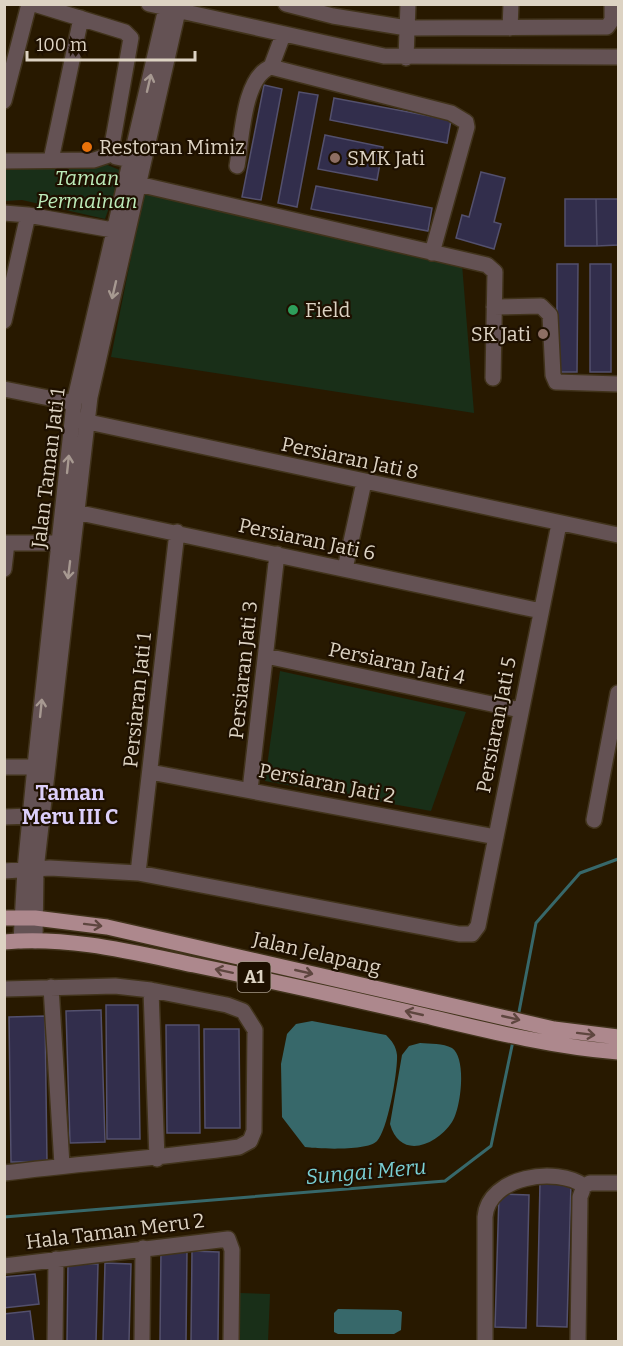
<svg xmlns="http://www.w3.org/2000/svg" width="623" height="1346" font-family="Bitter,serif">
<rect width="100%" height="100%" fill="#281900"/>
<path fill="#192f18" d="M105,164L122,171L105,219L22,200L5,201V166Z
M144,192L462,264L474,413L111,357Z
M280,671L466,712L431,811L265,781Z
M239,1293L270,1294L268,1341L238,1342Z"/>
<path fill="#37686a" d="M312,1021L386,1035C392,1041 396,1046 397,1055C398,1070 388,1130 377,1141C368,1151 319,1149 305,1147L282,1117L281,1064L287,1034L296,1024Z
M420,1043C430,1044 443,1043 452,1048C467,1058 461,1109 452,1122C436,1146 400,1160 390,1124L402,1055L409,1046Z
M338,1309L398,1310L402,1312L401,1330L394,1334H338L334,1332V1313Z"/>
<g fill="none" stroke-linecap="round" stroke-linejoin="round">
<path stroke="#37686a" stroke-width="3" d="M518,1017L536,923L580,873L618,859
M4,1217L445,1181L491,1146L513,1041"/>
</g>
<path fill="#322e4c" stroke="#53506d" stroke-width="1.5" d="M264,85L282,89L261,200L242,197Z
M299,92L318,95L297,207L278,203Z
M334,98L451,120L447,143L330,120Z
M325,135L383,147L377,180L318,169Z
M481,172L505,178L494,222L501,224L494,249L456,238L462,215L469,217Z
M316,186L432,208L428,231L311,209Z
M565,199H596L597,246H565Z
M596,199H618V245L597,246Z
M557,264H578L577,372H557Z
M590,264H611V372H590Z
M106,1005H138L140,1139H107Z
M101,1010L105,1142L70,1143L66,1011Z
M45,1016L47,1162H11L9,1017Z
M166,1025H199L200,1133H167Z
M204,1029H239L240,1128H205Z
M540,1182L571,1183L567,1327L537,1326Z
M499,1194L529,1195L526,1328L495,1327Z
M161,1249L187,1250L186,1342H160Z
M192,1251L219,1252L218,1342H191Z
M68,1263L98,1264L96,1342H67Z
M105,1263L131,1264L129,1342H103Z
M35,1274L39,1304L4,1308V1277Z
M30,1311L34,1342H4V1314Z"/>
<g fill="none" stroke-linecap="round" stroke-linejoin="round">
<g stroke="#41331b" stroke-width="18">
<path id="minor" d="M34,4L125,32L131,38L111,151L116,157L140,162
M149,4L384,56L618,57
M286,4L333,16L407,28L607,27L612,20V4
M510,28L511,4
M406,58L408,4
M271,67L451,113L466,122L467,127L432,253
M4,101L29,4
M51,160L81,18
M4,161L94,160L112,154
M237,166C242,139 243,77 271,67L283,35
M138,184L487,265L495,272L493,378
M4,213L28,215L124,232
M494,307L541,306L550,315L553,375L556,382L618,384
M4,321L28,215
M4,389L74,403
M79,420L618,535
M66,510L541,611
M4,543H59
M4,569L7,543
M345,569L364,482
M266,656L520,710
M4,767H43
M150,772L496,837
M250,790L277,554
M4,817L30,816
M594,820L618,693
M4,871L50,868L138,873L459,934H472L478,926L559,524
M138,873L177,532
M21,941L25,870L35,766L74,403L166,8
M35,941L36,870L90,397L178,11
M51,987L62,1165
M4,989L115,986L151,990L227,1005L243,1011L255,1030L254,1131L250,1141L239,1147C161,1158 82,1163 4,1173
M151,990L157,1159
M584,1186L590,1183H618
M4,1266L228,1239L232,1250L231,1342
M55,1342L56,1259
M142,1342L143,1248
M485,1342V1217C488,1176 557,1166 584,1186
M578,1342L580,1197L584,1186"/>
</g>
<g stroke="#41331b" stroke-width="18">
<path id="major" d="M4,918H35L107,927L554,1029L618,1037
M4,942C68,936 132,952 194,965C272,981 349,998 426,1016C489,1031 554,1047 618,1052"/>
</g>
<use href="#minor" stroke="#645254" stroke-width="15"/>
<use href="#major" stroke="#ad888d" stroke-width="15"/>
</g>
<defs><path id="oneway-shaft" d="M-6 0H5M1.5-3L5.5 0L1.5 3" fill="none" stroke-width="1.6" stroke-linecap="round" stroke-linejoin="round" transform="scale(1.5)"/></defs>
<g stroke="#a79991">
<use href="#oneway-shaft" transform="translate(149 83) rotate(-77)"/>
<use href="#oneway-shaft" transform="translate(114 290) rotate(103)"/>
<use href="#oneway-shaft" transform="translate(68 464) rotate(-84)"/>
<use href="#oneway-shaft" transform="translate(69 570) rotate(97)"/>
<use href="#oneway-shaft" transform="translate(41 708) rotate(-84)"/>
</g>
<g stroke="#5e463f">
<use href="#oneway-shaft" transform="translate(93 925) rotate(7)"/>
<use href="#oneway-shaft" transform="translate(224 971) rotate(-168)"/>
<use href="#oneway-shaft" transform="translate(304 972) rotate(13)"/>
<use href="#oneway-shaft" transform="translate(414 1013) rotate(-167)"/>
<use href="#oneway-shaft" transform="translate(511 1018) rotate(13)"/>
<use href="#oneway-shaft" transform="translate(586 1034) rotate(7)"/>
</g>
<circle fill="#e8710a" stroke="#1e1000" stroke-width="2" cx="87" cy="147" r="6"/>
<g fill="#8d6e63" stroke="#1e1000" stroke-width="2">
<circle cx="335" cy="158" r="6"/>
<circle cx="543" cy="334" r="6"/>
</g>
<circle fill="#2e9e5b" stroke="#1e1000" stroke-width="2" cx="293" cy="310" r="6"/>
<g text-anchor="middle" stroke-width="4.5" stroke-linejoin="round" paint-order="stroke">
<rect fill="#1e1000" stroke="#a49888" stroke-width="1.5" x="237.5" y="962" width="33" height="30" rx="4.5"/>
<g font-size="18" font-weight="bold" fill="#ddd3c3">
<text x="254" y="983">A1</text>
</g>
<g font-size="20" fill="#ddd3c3" stroke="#1e1000" text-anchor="start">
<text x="99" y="154">Restoran Mimiz</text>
<text x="347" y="165">SMK Jati</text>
<text x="305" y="317">Field</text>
<text x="531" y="341" text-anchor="end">SK Jati</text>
</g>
<g font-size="20" font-style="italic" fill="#bdecba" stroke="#1e1000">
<text x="87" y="185">Taman<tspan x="87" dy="23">Permainan</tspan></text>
</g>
<g font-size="20" fill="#ddd3c3" stroke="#1e1000">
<text transform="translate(350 458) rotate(12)" y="7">Persiaran Jati 8</text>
<text transform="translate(48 468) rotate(-83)" y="7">Jalan Taman Jati 1</text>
<text transform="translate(307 539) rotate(12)" y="7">Persiaran Jati 6</text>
<text transform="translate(397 663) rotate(12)" y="7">Persiaran Jati 4</text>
<text transform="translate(243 670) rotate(-84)" y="7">Persiaran Jati 3</text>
<text transform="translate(137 700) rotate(-84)" y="7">Persiaran Jati 1</text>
<text transform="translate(496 725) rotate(-79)" y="7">Persiaran Jati 5</text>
<text transform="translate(327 783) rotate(11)" y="7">Persiaran Jati 2</text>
<text transform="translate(317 953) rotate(13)" y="7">Jalan Jelapang</text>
<text transform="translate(115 1231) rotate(-7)" y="7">Hala Taman Meru 2</text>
</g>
<g font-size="21" font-weight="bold" fill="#dccffa" stroke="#1e1000">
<text x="70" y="800">Taman<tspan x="70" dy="24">Meru III C</tspan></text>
</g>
<g font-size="21" font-style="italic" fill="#79cfd3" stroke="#1e1000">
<text transform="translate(366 1172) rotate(-5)" y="7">Sungai Meru</text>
</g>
</g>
<rect width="623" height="1346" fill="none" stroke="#ddd3c3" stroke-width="12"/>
<path d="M27 51v9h168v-9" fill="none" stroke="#ddd3c3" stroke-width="3"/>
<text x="36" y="51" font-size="18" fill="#ddd3c3" stroke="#1e1000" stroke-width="4.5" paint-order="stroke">100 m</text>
</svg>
